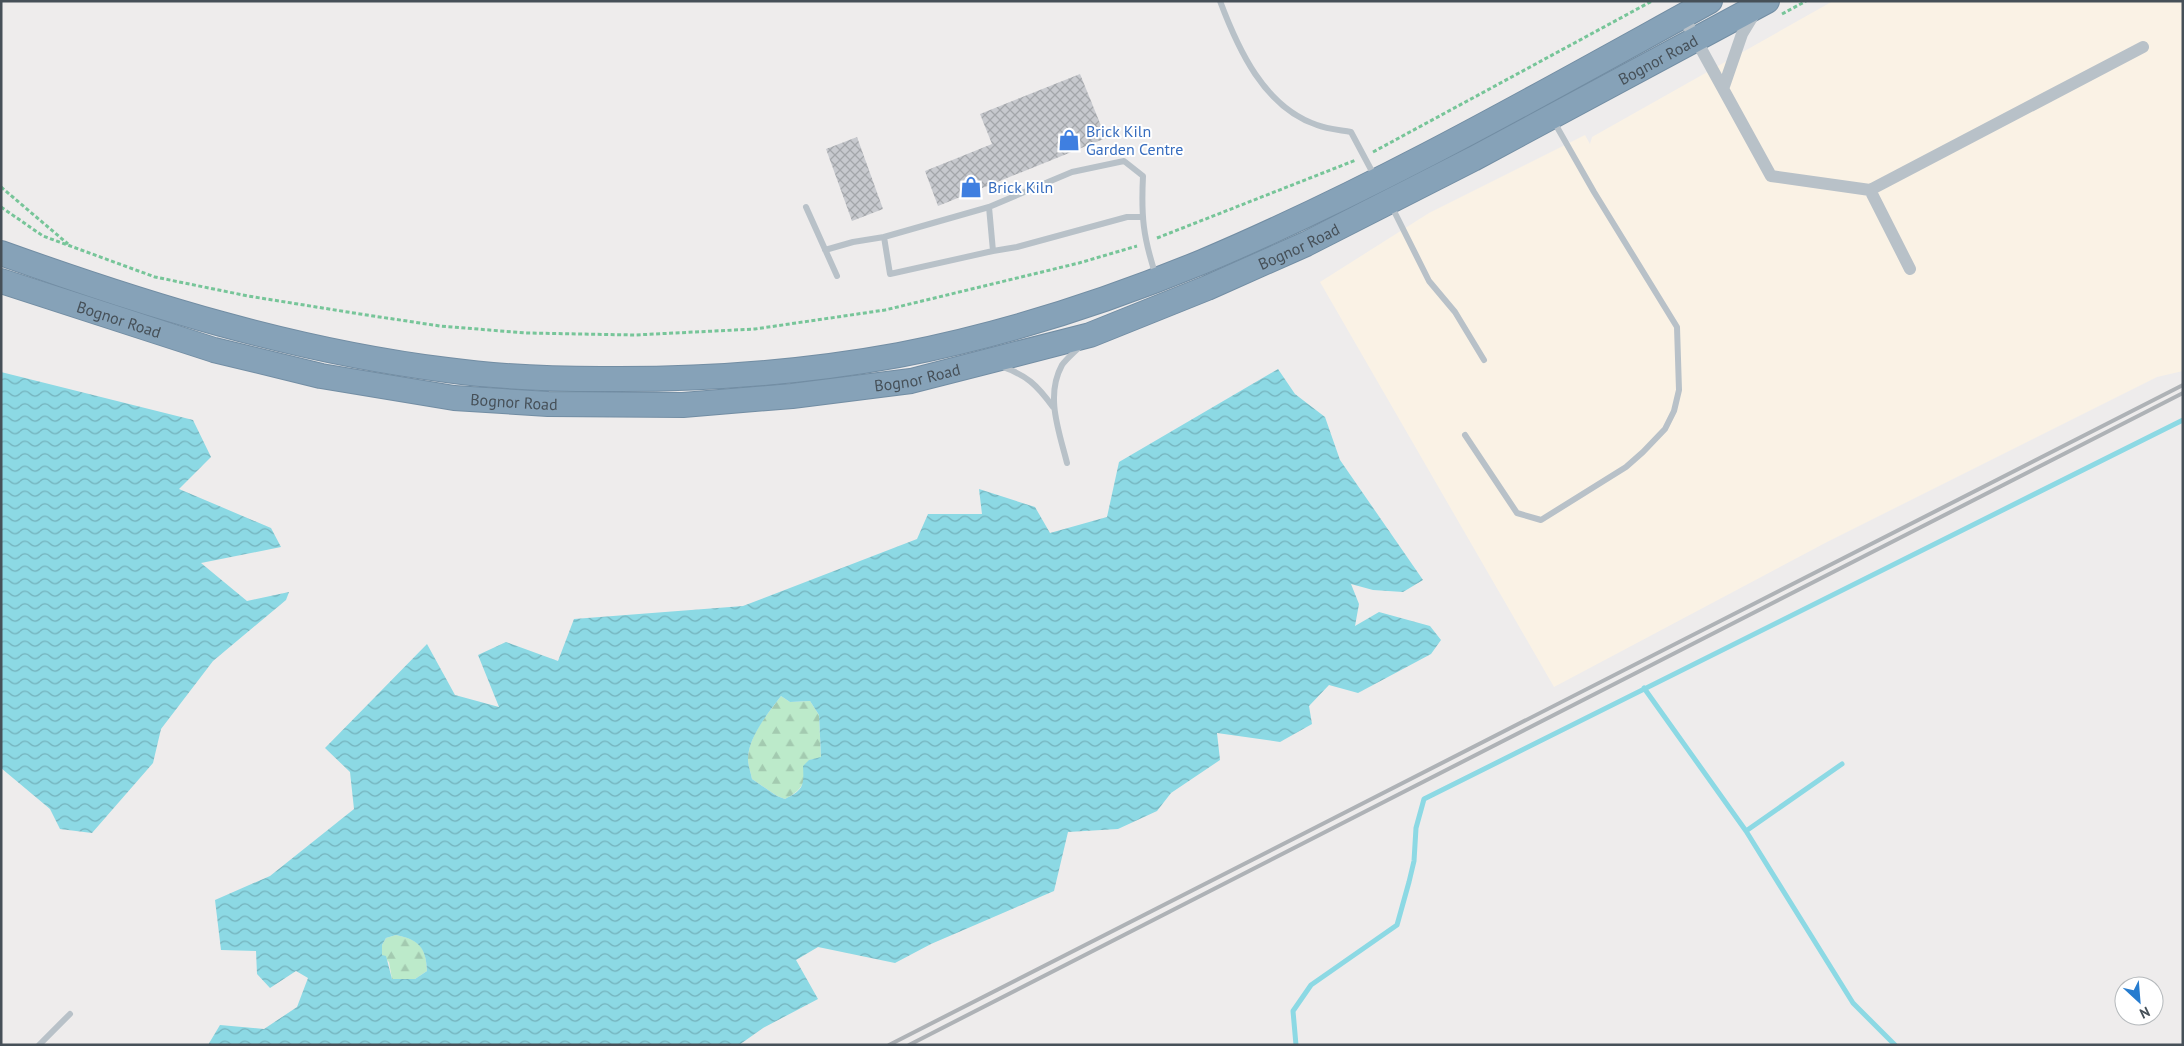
<svg xmlns="http://www.w3.org/2000/svg" width="2184" height="1046" font-family="'PT Sans',sans-serif">
<defs>
<pattern id="forest-firs" width="22" height="20" patternUnits="userSpaceOnUse" patternTransform="scale(1.25)"><rect width="22" height="20" fill="#bceaca"/><path d="M5 1l3.5 6h-7zM16 11l3.5 6h-7z" fill="#a3cab0"/></pattern>
<pattern id="water-waves" width="16" height="10" patternUnits="userSpaceOnUse" patternTransform="scale(1.25)"><rect width="16" height="10" fill="#8cd9e4"/><path d="M0 5q4-4 8 0t8 0" fill="none" stroke="#74b2bc"/></pattern>
<pattern id="building-cross-hatch" width="8" height="8" patternUnits="userSpaceOnUse" patternTransform="scale(1.25)"><rect width="8" height="8" fill="#c7c9ce"/><path d="M0 0l8 8M0 8l8-8" fill="none" stroke="#a3a6aa"/></pattern>
</defs>
<rect width="100%" height="100%" fill="#eeecec"/>
<path fill="#faf2e5" d="M1833,1H2183V371L2157,377L1827,542L1554,687L1320,282L1429,213L1585,135L1590,144L1592,137Z"/>
<path fill="url(#forest-firs)" d="M781,696L790,702L810,701L819,715L821,758L809,760C805,780 805,789 785,799L777,796L752,779C751,773 748,766 748,759C748,737 768,713 781,696Z
M396,935C420,940 426,947 427,971L415,979H392L389,962L382,955V945L386,938Z"/>
<path fill="url(#water-waves)" fill-rule="evenodd" d="M1278,369L1295,394L1325,417L1340,460L1423,580L1403,592L1373,590L1351,584L1359,604L1355,626L1379,612L1430,626L1441,640L1431,654L1358,693L1329,685L1309,706L1312,724L1280,742L1217,733L1220,760L1171,793L1157,811L1118,829L1068,832L1054,891L931,944L895,963L818,947L796,960L818,999L763,1028L739,1045H208L220,1025L264,1029L297,1007L308,978L296,971L270,988L257,974L256,951L221,950L215,900L270,876L354,809L350,772L325,748L427,644L455,695L499,707L478,655L506,642L558,661L574,619L743,606L917,539L928,514H982L979,489L1035,507L1050,533L1107,517L1119,462ZM781,696L790,702L810,701L819,715L821,757L809,760L803,766C804,785 804,790 785,799L777,796L752,779C751,773 748,766 748,759C748,738 768,713 781,696ZM396,935C419,940 426,947 427,971L415,979H392L386,956L382,955V945L386,938Z
M1,372L193,420L211,457L179,489L271,528L281,547L201,563L247,601L289,592L286,600L213,661L161,729L153,763L92,833L60,829L50,809L1,768Z"/>
<g fill="none" stroke-linecap="round" stroke-linejoin="round">
<path stroke="#8cd9e4" stroke-width="5" d="M1644,688L1746,831L1853,1003L1895,1045
M1746,831L1842,764
M1296,1045L1293,1011L1311,985L1397,925L1409,882L1414,861L1416,828L1424,799L2183,420"/>
</g>
<path fill="url(#building-cross-hatch)" d="M1080,74L1106,138L938,206L925,171L992,144L980,114Z
M857,137L883,209L852,221L826,149Z"/>
<g fill="none" stroke-linecap="round" stroke-linejoin="round">
<g stroke="#728da3" stroke-width="26">
<g id="highway">
<path d="M1,253C146,305 294,351 447,370C498,377 550,379 601,379C701,380 801,373 899,355C1002,335 1105,302 1202,262C1377,188 1543,93 1710,1"/>
<path id="s1" d="M1,281L214,350L321,376L454,398L548,404L683,405L792,396L911,381L1090,335L1207,288L1306,244L1473,159L1767,1"/>
</g>
</g>
<path stroke="#77c599" stroke-width="3" stroke-dasharray="4 2.5" stroke-linecap="butt" d="M1782,14L1806,1
M1373,152L1652,1
M1,187L68,244
M1,207L43,236L155,277L248,296L360,314L440,326L526,333L635,335L755,329L885,310L1079,263L1137,246
M1157,238L1356,160"/>
<path stroke="#b8c1c8" stroke-width="6" d="M1220,1C1238,49 1264,107 1317,125C1327,129 1340,130 1351,132L1375,177
M1391,205L1429,281L1455,312L1484,360
M806,207L837,276
M989,207L993,251
M1141,217H1127L1017,247L993,251L890,274L884,237L989,207L1072,172L1124,161L1143,176C1141,216 1143,237 1156,276
M825,250L853,242L884,237
M1000,366C1027,375 1037,385 1053,407
M1465,435L1517,513L1541,520L1626,467L1643,452L1665,429L1674,411L1679,390L1677,327L1594,192L1553,120
M1067,463C1059,431 1045,396 1062,365C1067,358 1075,352 1081,345
M39,1045L70,1014"/>
<path stroke="#b8c1c8" stroke-width="12" d="M1683,16L1771,176L1870,190L2143,47
M1723,89L1742,34L1756,11
M1870,190L1910,269"/>
<use href="#highway" stroke="#86a2b8" stroke-width="24"/>
<path stroke="#aeb2b6" stroke-width="4" d="M889,1045L2183,385
M909,1045L2183,393"/>
</g>
<defs>
<g id="shop-bare" transform="scale(1.725)"><path d="M-5-2.5h2.3a2.7 3.5 0 0 1 5.4 0H5L5.5 6h-11ZM-1.5-2.5h3a1.5 2.3 0 0 0-3 0Z" fill="#3f7fe0" stroke="#fff" stroke-width="2.5" paint-order="stroke"/></g>
</defs>
<g fill-rule="evenodd">
<use href="#shop-bare" x="1069" y="140"/>
<use href="#shop-bare" x="971" y="187"/>
</g>
<g text-anchor="middle" stroke-width="4" stroke-linejoin="round" paint-order="stroke">
<g font-size="16" fill="#465058" stroke="#fff">
<text dy="6" stroke="none"><textPath href="#s1" startOffset="1744">Bognor Road</textPath></text>
<text dy="6" stroke="none"><textPath href="#s1" startOffset="1339">Bognor Road</textPath></text>
<text dy="6" stroke="none"><textPath href="#s1" startOffset="124">Bognor Road</textPath></text>
<text dy="6" stroke="none"><textPath href="#s1" startOffset="934">Bognor Road</textPath></text>
<text dy="6" stroke="none"><textPath href="#s1" startOffset="529">Bognor Road</textPath></text>
</g>
<g font-size="16" fill="#366cbe" stroke="#fff" text-anchor="start">
<text x="1086" y="137">Brick Kiln<tspan x="1086" dy="18">Garden Centre</tspan></text>
<text x="988" y="193">Brick Kiln</text>
</g>
</g>
<rect width="2184" height="1046" fill="none" stroke="#465058" stroke-width="5"/>
<g transform="translate(2139 1001) rotate(154)"><circle r="24" fill="#ffffff" stroke="#b5b9bc"/>
<path d="M0-4L9 19L0 12L-9 19Z" fill="#267ccf"/>
<text y="-8" font-size="14" font-weight="bold" text-anchor="middle" fill="#465058">N</text>
</g>
</svg>
